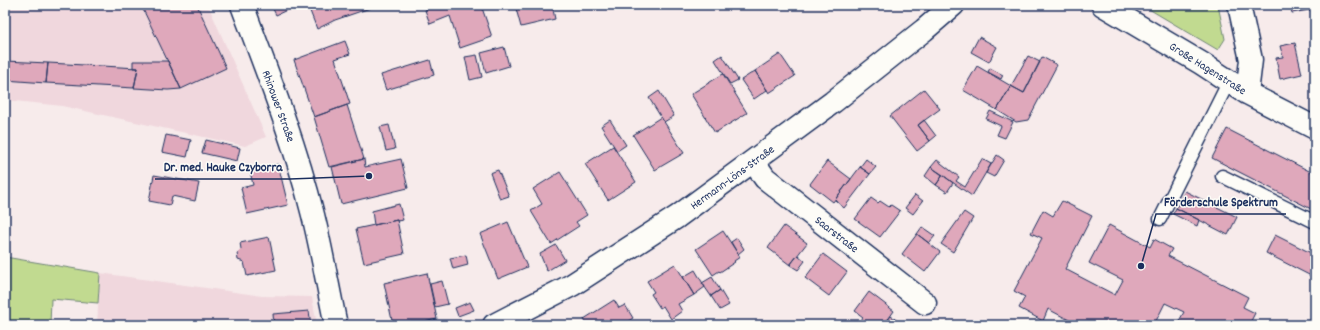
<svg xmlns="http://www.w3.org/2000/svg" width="1320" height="330" font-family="Dekko,sans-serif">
<rect width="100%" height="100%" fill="#f7ebeb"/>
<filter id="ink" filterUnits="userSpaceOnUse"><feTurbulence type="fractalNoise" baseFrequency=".025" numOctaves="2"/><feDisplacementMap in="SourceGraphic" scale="8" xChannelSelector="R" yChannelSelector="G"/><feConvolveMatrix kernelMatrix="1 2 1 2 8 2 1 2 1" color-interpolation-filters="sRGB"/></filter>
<g filter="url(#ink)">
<path fill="#f0d7dd" d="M5,5H208L266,137L245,146L62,106L5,100Z
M100,273L262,296L312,297L317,325H97Z"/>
<path fill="#c1da90" stroke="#6e8477" d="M1142,5H1218L1225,39L1218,50Z
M5,257L100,273L98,303L51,299L50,325H5Z"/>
<path fill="#dfa8bb" stroke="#1b2f5e" d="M141,5H197L226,68L181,89Z
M271,5H298L276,15Z
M324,5H372L373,7L335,20L317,29L310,11Z
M439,5H481L492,37L460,48L450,16L430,24L425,10Z
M515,5H552L555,19L521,27Z
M1290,5H1315V9L1292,13Z
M979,37L997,47L989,62L971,52Z
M345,41L350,54L335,59L350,104L314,117L294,60Z
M1295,43L1302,74L1280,79L1276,58L1283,57L1280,46Z
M504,47L509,66L486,73L481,53Z
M780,54L795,76L769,93L755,71Z
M477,55L482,77L470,80L465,57Z
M722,55L738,80L730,84L715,60Z
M1028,56L1040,62L1024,93L1011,86Z
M1042,57L1057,65L1028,120L1016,122L997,110L1011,86L1024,93Z
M430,60L434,75L386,90L381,75Z
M5,61L48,63L46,83L5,80Z
M133,61H168L181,89L168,90L134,88L138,68H133Z
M48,63L138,68L134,88L46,83Z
M977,66L1011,86L997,110L963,90Z
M990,68L1003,75L1001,79L988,72Z
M755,71L767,90L754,99L741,80Z
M723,74L747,113L715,133L691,94Z
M924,89L940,109L918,125L930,141L917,151L890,116Z
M659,91L674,116L664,122L649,98Z
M347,105L364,159L329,167L314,117Z
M990,111L1013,122L1005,138L997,135L1001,126L986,119Z
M661,117L684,153L655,170L633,135Z
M610,120L626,145L617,151L601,126Z
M924,120L936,136L930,141L918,125Z
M389,125L395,149L386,151L380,127Z
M1227,129L1315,174V211L1212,158Z
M166,135L191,140L187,157L162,152Z
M206,140L240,148L237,161L202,153Z
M613,146L636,182L608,200L585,164Z
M997,155L1004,160L994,177L986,173Z
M364,159L365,167L401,159L408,188L341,204L332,167Z
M866,159L876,167L870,174L860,167Z
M982,159L991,164L972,196L931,167L937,160L959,177L956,181L965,187Z
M827,161L851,179L833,202L810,184Z
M278,164L288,205L247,214L241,188L253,185L250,171Z
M860,167L870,174L844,208L835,200Z
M931,167L943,175L936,185L925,176Z
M498,170L509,196L500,199L490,173Z
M560,172L587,215L576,222L579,226L551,244L531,211L542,204L533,189Z
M154,175L199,183L195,201L172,196L170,205L149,201Z
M943,175L953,183L947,192L936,185Z
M1185,191L1237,217L1228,235L1176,208Z
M915,195L923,201L913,214L905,208Z
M871,198L878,203L880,201L889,207L891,205L900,211L880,237L855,219Z
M1062,201L1092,216L1065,269L1115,295L1123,280L1089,263L1109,225L1150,247L1154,239L1172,249L1168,256L1248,297L1243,307L1255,313L1249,325H1187L1179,321L1184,312L1165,303L1154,325H1066L1069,320L1048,309L1043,321L1019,308L1025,297L1014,291L1042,238L1031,233L1043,210L1053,216Z
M399,204L403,220L397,221V220L374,225L372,211Z
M1176,208L1199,220L1197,226L1173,214Z
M964,212L973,218L953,252L941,244Z
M397,220L404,254L364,263L356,229Z
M508,222L527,267L498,279L480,234Z
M784,226L807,243L790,265L768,248Z
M922,227L935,236L929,243L917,234Z
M723,231L740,257L734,261L735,262L720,272L719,271L713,275L696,249Z
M917,234L940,252L925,272L902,254Z
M1275,235L1315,255V278L1266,253Z
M269,237L276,270L247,276L244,262L238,260L237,253L241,249L240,243Z
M737,238L744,249L738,254L731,242Z
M556,245L565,260L547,271L540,254Z
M823,254L847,272L829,296L805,278Z
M466,255L468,265L453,269L450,258Z
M798,255L805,261L798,270L790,265Z
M675,264L694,295L678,304L682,311L671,319L663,306L660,308L651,294L654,292L647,281Z
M695,270L705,287L694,295L683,277Z
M427,273L437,319L410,325H393L384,283Z
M712,277L720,290L711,296L702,283Z
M442,281L448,304L435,307L430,284Z
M720,290L729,305L720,310L711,296Z
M869,292L894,311L884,325H864L860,322L863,317L855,311Z
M614,300L619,308L625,305L633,318L627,322L630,325H587L584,319Z
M470,302L474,310L458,316L455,308Z
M309,311L311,325H274L273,314Z
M891,316L903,325H884Z"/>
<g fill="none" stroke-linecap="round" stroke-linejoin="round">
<g stroke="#1b2f5e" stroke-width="15">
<path id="lane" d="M1222,176L1315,222
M1160,219L1229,81"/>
</g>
<g stroke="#1b2f5e" stroke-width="25">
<path id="street" d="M242,5C268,74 295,143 313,215C322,251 328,288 336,325
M1103,5L1201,63L1247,93L1315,128
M1239,5L1251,60L1247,93
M753,161L765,178L925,303
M494,325L572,285L677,217L833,102L924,30L953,5"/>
</g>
<use href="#lane" stroke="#fdfcf7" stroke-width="12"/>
<use href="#street" stroke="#fdfcf7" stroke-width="22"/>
</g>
</g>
<g text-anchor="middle" stroke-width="3" stroke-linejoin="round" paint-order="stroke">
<g font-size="12" fill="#1b2f5e" stroke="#fdfcf7">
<text transform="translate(1208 68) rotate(32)" y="4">Große Hagenstraße</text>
<text transform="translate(279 106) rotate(70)" y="4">Rhinower Straße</text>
<text transform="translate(732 177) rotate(-36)" y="4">Hermann-Löns-Straße</text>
<text transform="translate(837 234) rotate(38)" y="4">Saarstraße</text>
</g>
</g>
<path fill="none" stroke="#1b2f5e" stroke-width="1.5" d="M369 176L290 179H155M1141 266L1156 214H1286"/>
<g fill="#1b2f5e" stroke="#fdfcf7" stroke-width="1.5">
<circle cx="369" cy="176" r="4"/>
<circle cx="1141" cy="266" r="4"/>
</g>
<g font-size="13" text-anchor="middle" font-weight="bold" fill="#1b2f5e" stroke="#fdfcf7" stroke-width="3" stroke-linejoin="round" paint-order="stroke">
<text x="223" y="171">Dr. med. Hauke Czyborra</text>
<text x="1221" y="206">Förderschule Spektrum</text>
</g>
<rect width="1320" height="330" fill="none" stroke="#fdfcf7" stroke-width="20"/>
<rect x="10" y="10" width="1300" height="310" fill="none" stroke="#1b2f5e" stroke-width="1.5" filter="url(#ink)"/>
</svg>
